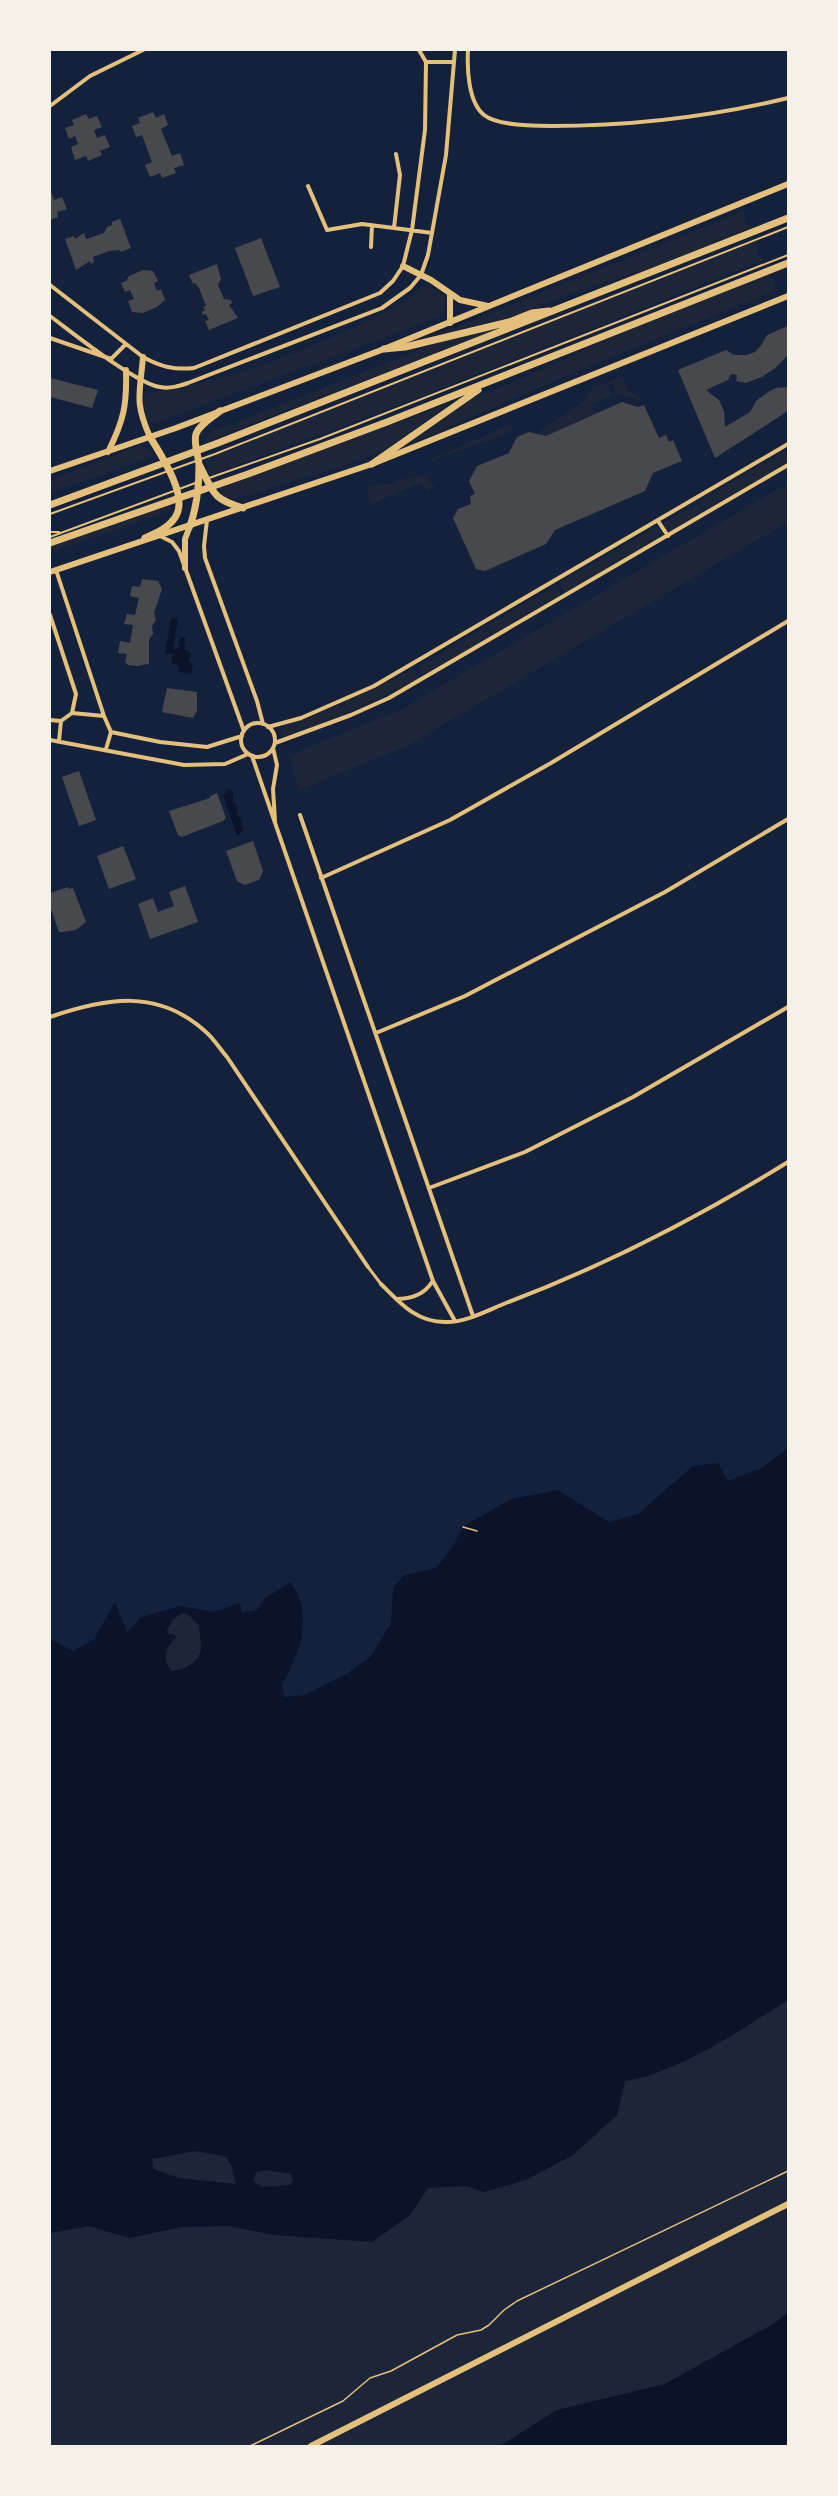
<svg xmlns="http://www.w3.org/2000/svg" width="838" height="2496" font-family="Montserrat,sans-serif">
<rect width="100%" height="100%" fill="#14213d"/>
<path fill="#1d2539" d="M744,211L745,221L752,227L651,268L580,290L512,317L442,333Z
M756,241L758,254L764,260L408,402L211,475L205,460Z
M768,274L774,281V291L571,374L407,445L470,400L551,366L613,336Z
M429,285L446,297L445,307L441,316C346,353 249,387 154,424L147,420L143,401L149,393C221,384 297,354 363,323C381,315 399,307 414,294C420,289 421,286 429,285Z
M493,328L494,330L203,443L206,436L212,432L434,344Z
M620,377L624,381L628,391L637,395L643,401L616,394L612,384L608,386L612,396L591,404L595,414L546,436L537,433L583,402L592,388Z
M445,405L446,407L385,450L343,466L234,499L224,498L219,489L224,486Z
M511,424L514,431L408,469Z
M138,446L149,449L154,456L50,493V480Z
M788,449V462L708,509H704L700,504L701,500Z
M435,473L426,477L435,487L427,491L420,483L374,503L371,501L365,486L396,483L399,480Z
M783,486L788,487V522L407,746L299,790L290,757L304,749L402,709Z
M170,501V510L167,512L50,553V543Z
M697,504L702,512L670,532L664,528L663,523Z
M657,526L664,535L565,593L559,583Z
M556,586L561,594L493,634L488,625Z
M485,627L490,637L423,676L418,667Z
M414,669L420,678L350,712L345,702Z
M342,704L347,713L287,736L284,737L280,733L283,726Z
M181,1614H187L200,1625C199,1633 201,1637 201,1645C203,1660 184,1671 171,1671C163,1662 164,1651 172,1642L167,1630L173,1619Z
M788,2000V2312L775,2323L665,2384L557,2410L500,2446H50V2233L89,2226L129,2238L182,2227L228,2226L274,2235L410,2215L428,2188L466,2186L484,2192L617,2115L625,2081C676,2074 744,2028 788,2000Z
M195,2151L225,2156L231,2164L236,2184L179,2178L153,2169L152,2159Z
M266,2170L292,2174L293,2181L290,2185L262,2187L253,2181L255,2172Z"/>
<path fill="#0b132b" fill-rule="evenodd" d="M171,618L178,620L173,649H178L180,637L185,638L184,649L191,653L189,661L193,665L191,674L179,672V666L171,663L173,654L165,653Z
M228,789L233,791V801L238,808L236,814L243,822L241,824L244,830L237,836L223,795L227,793Z
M788,1448V2000C744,2028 676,2074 625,2081L617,2115L573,2155L526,2180L484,2192L466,2186L428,2188L410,2215L372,2242L274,2235L228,2226L182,2227L129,2238L89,2226L50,2233V1639L73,1651L94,1639L115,1602L127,1632L141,1617L181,1606L213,1612L240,1603L242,1613L257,1610L264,1599L291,1582C295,1589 299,1597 301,1604C308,1631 296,1661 282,1684L284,1697L305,1695L348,1673L371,1656L391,1623L393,1588L404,1575L436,1568L451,1549L464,1526L511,1499L558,1490L609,1522L638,1514L693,1466L718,1463L728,1481L762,1468ZM181,1614H187L199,1625C199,1633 201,1637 201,1645C203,1660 185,1671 171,1671C161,1659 166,1646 177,1637L173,1634H168L167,1630L173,1619ZM195,2151L225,2156L231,2164L236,2184L179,2178L153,2169L152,2159ZM266,2170L291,2174L293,2181L290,2185L262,2187L253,2181L256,2172Z
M788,2312V2446H500L557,2410L665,2384L775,2323Z"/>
<path fill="#48494c" d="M153,112L156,118L164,114L168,125L161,129L172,156L180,153L184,165L174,168L176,173L162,178L160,173L150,177L145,165L152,162L142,135L136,137L132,126L140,123L138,118Z
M86,114L89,119L97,116L102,127L94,130L97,138L105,135L110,147L100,151L102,155L88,161L86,156L75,160L71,147L78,144L75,136L69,139L65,128L74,125L72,120Z
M50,189L54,200L62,197L67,209L57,212L58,217L50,220Z
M120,219L131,248L121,252L120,250L109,251L93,257L94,262L91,264L90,261L76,270L65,239L74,236L75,239L84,233L86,239L104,233L107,227L112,225V222Z
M261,238L280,287L253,296L235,248Z
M217,264L221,279L218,285L224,299L231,300L232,303L229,305L238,318L209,330L205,321L209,320L206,314L203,315L202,312L205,310L203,307L206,306L199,288L195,283L193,284L189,275Z
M143,270L153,271L158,281L154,283L157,291L161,289L165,300L157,307L143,313L132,312L128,301L134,299L130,290L125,292L121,283L126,281L129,276Z
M788,326V355L775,368L762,377L746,383L736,381L737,375L731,374L728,380L706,390L719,400L724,411L725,427L750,412L756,401L768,392L776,388L788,387V411L715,458L678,370L726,350L734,355H747L755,352L762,344L767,335Z
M50,378L98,390L92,408L50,397Z
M622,402L638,407L644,405L659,438L666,435L669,442L673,440L682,461L653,473L645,491L555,530L546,544L485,571L476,569L453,518L458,509L471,504L470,496L475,494L469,481L477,466L509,453L517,437L529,432L546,436Z
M142,579L158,581L162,589L154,613L156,620L152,626L153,634L149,640V664L137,666L128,665L125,662L127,654L118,653L120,641L130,643L133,625L124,624L127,614L135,615L139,598L130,596L132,586L140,587Z
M167,688L197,692V711L193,718L162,712Z
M79,771L96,820L79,826L62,777Z
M217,793L226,818L223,821L182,837L178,835L169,811L210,798V796Z
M253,841L263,871L259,880L245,885L237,881L226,851Z
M123,846L136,879L109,889L97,856Z
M185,886L198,922L150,939L138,904L153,898L158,912L174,906L169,892Z
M68,887L69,889L73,888L86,922L76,930L63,932H59L50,906V893Z"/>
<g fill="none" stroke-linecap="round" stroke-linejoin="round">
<path stroke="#e5c07b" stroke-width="1.5" d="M463,1527L477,1531
M250,2446L343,2401L370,2378L391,2371L457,2335L481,2330L489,2325L504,2310L517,2301L788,2171"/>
<path stroke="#e5c07b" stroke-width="2" d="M209,478L320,439L788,255
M50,514L215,454L788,227
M50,532H59
M50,537L198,482"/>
<path stroke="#e5c07b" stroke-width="3" d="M368,1267L381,1284"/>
<path stroke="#e5c07b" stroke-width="4" d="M468,50C467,68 468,102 484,115C498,126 534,126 551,126C632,126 710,117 788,98
M426,62H454
M50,106L90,76L143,50
M396,154L400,175L394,228L432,233
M308,186L327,230L362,224L394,228
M371,247L372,225
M50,285L143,357C161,367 174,370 194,368L380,293L393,281L403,266L412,230L425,130L426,62L419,50
M50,316C73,333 135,383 160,387C170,389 179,386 188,383L382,308L410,288L421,275L428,255L446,155L455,50
M50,338L111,359L126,344
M207,520L204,546L205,558L257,701L263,724
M658,521L668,536
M160,536L172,542L179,551L244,731
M56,570L104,716
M50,615L76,694L72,713
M50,720L61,721L72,713L104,716L111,732
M241 740a17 17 0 1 1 34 0a17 17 0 1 1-34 0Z
M268,727L301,718L374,686L788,444
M111,732L160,742L207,747L242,736
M50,740L184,765L225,764L248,754
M59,741L61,721
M275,743L351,715L389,698L788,465
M273,748L277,765L273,789L275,821
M106,749L111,732
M252,756L433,1281L455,1321
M300,815L473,1316
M321,878L450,820L551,763L788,621
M50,1017C106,998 158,988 206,1032C214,1039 220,1049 227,1057L368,1267
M376,1033L465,996L665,892L788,819
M429,1188L525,1152L633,1097L788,1007
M381,1284C400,1303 416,1322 445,1322C465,1323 488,1310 506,1303C604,1266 699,1217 788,1162
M396,1299C411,1299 424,1295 432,1282"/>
<path stroke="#e5c07b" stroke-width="6" d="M403,266L431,280L460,300L488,306
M450,323V295
M143,357C140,394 134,401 150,437
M108,452C124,420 127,405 126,370
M50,471L176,428L384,349L788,184
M185,568V539L190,526
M50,572L372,464L788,296
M311,2446L788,2204"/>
<path stroke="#e5c07b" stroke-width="7" d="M384,349L405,347L509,322L532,313L549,311
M372,464L478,390
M200,466C214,494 213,499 243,508
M50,505L218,443L788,218
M190,526C197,506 199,487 199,466C199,456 193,444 196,434C199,425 213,417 220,411
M145,538C156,533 169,528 176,516C188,495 161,455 150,437
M50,543L248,474L387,422L788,263"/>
</g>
<rect width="838" height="2496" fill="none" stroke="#f6f1e7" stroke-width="102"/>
</svg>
